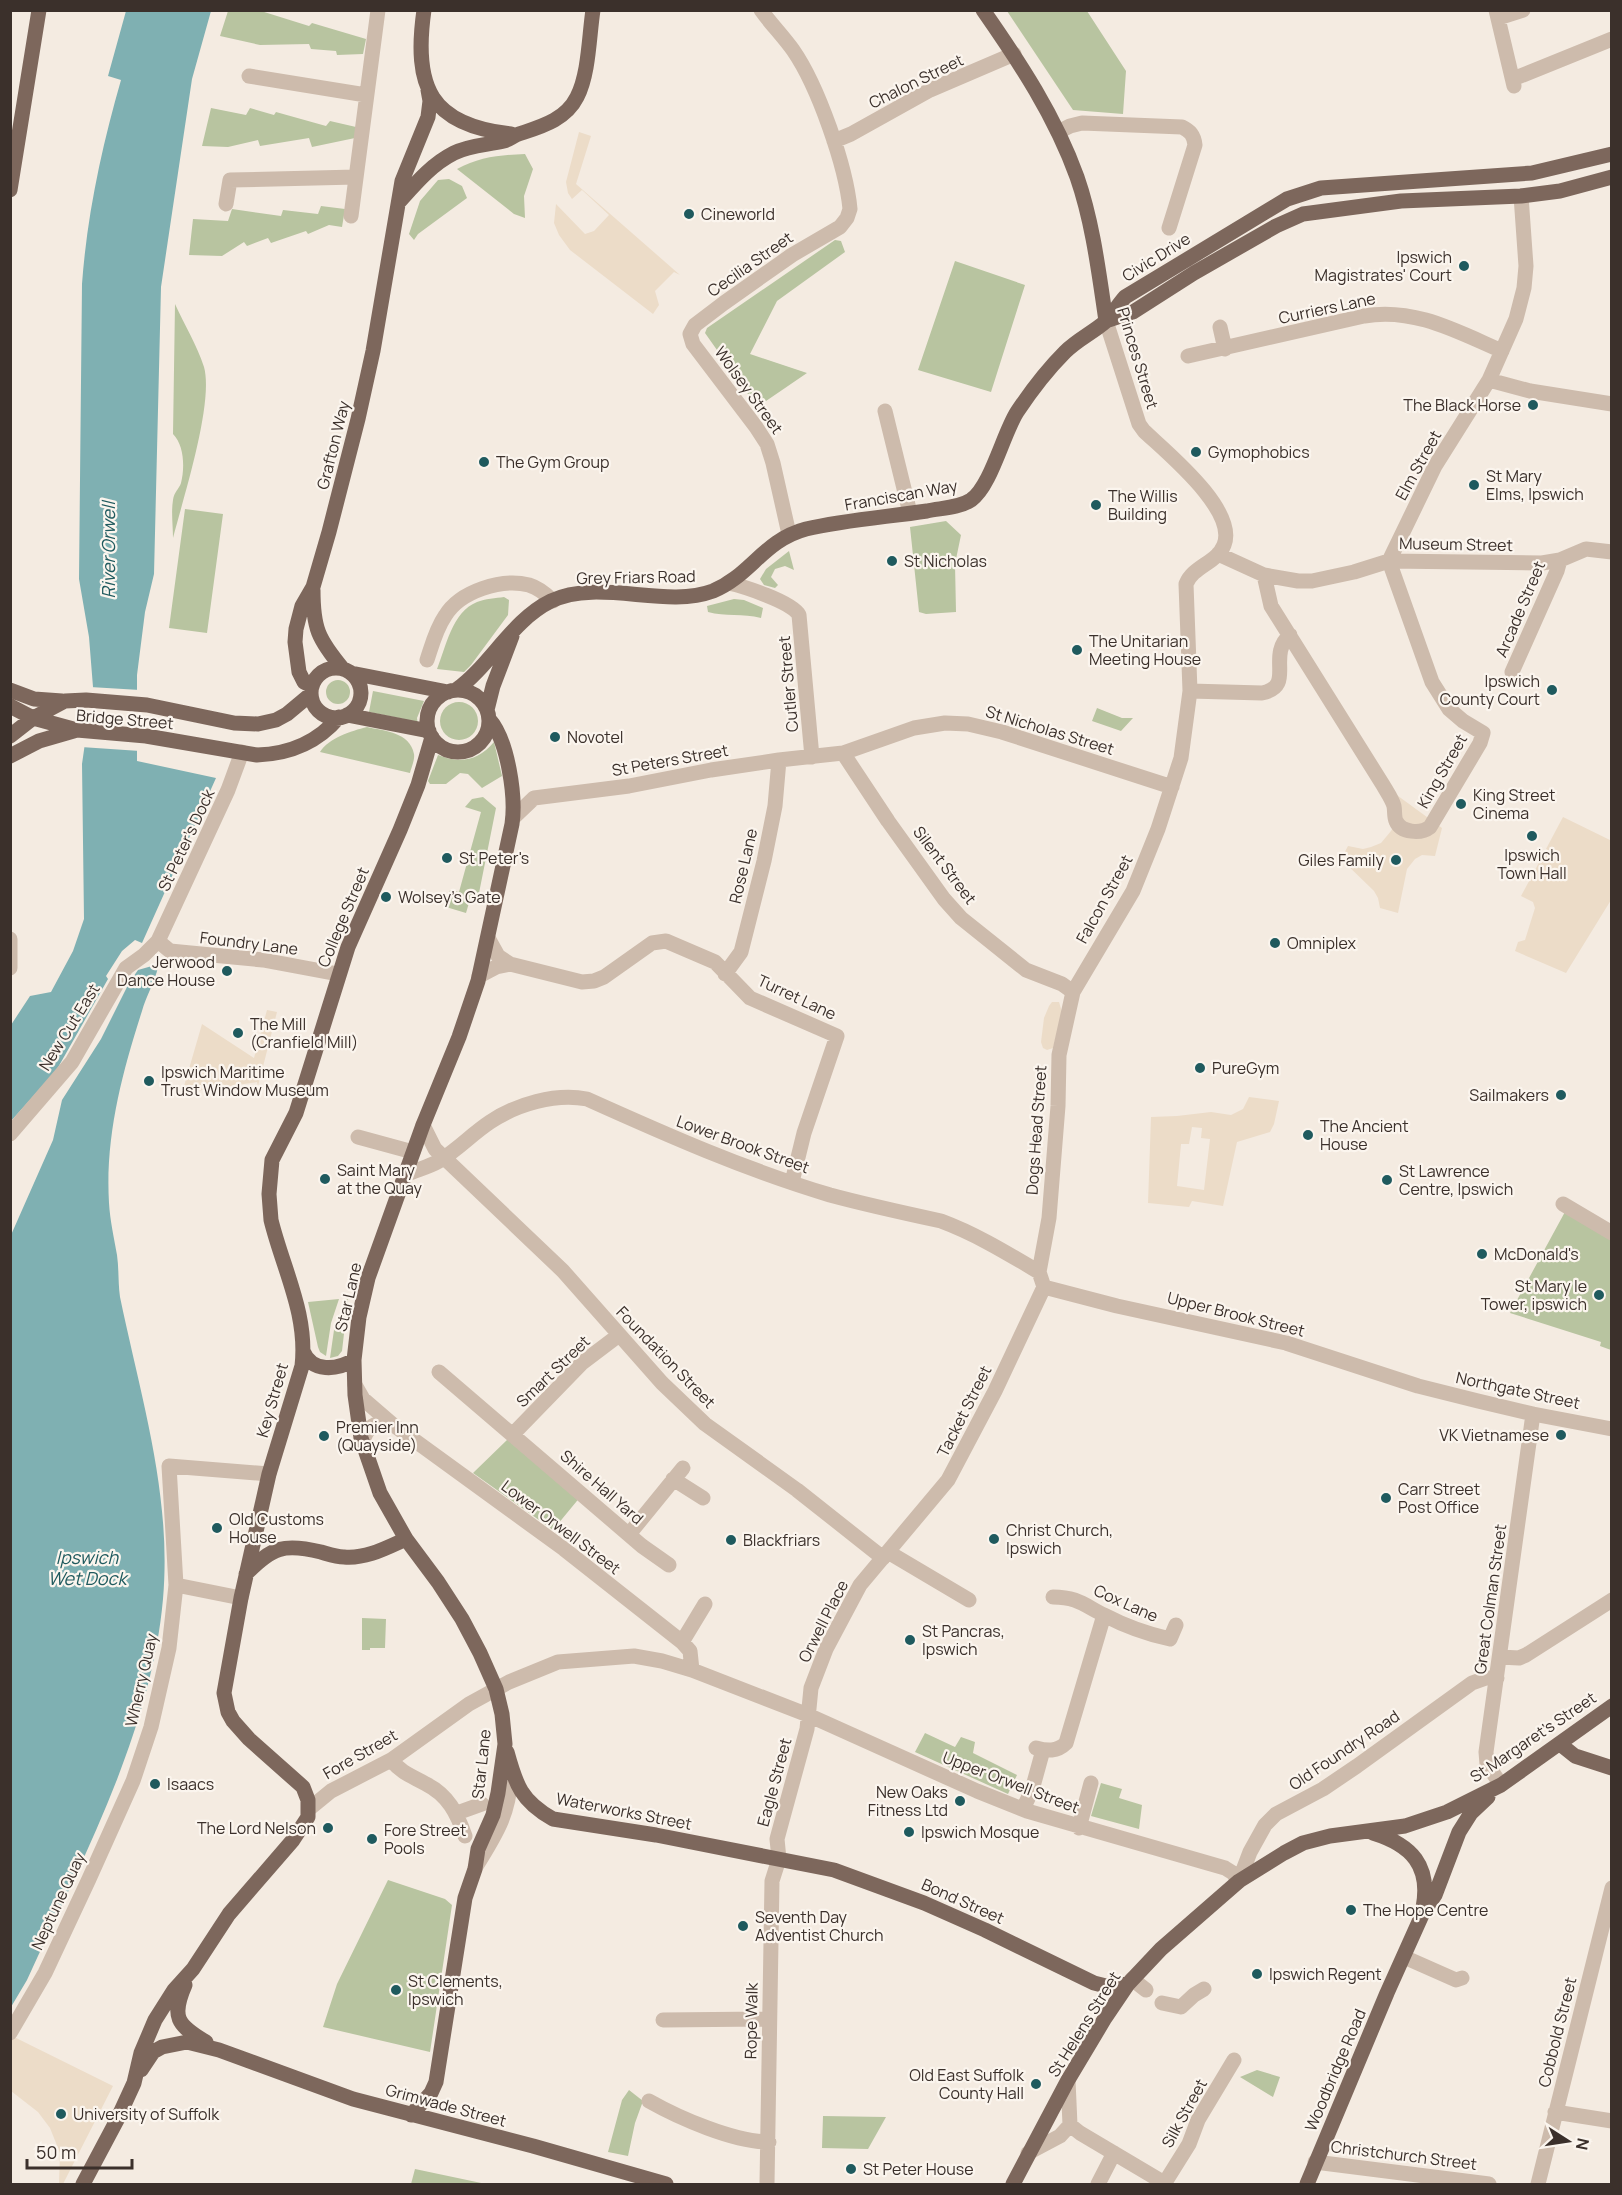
<svg xmlns="http://www.w3.org/2000/svg" width="1622" height="2195" font-family="Manrope,sans-serif">
<rect width="100%" height="100%" fill="#f4ebe1"/>
<path fill="#b8c4a0" d="M261,11L309,26L312,23L366,39L363,54L337,55L336,51L311,49L309,44L260,45L220,36L228,11Z
M1007,11H1087L1126,71L1123,114L1073,110Z
M211,108L246,115L250,108L274,115L276,112L326,126L330,121L356,127L355,138L312,147L309,138L260,146L258,140L228,147L202,146Z
M525,154L533,169L524,196L525,218L514,214L457,169C479,157 500,155 525,154Z
M449,179L462,186L467,198L418,234L414,240L409,234L420,201L438,180Z
M321,206L345,209L342,227L329,225L308,234L306,231L271,243L268,238L247,246L244,242L222,256L189,255L193,219L228,221L232,209L281,216L283,210L318,214Z
M835,240L841,241L845,252L777,301L750,354L807,373L760,405L755,404L705,333L707,328Z
M955,261L1025,285L991,392L918,370Z
M175,304C184,324 197,345 204,367C214,403 183,499 173,538C173,526 171,512 173,500C174,492 179,489 181,483C185,467 184,445 173,434Z
M185,509L223,514L207,633L169,628Z
M946,521L961,535L955,564L956,612L926,614L919,612L910,527Z
M789,551L794,570L785,566L775,569L771,577L778,585L775,588L764,585L760,579L766,569Z
M504,597L509,600L508,615L471,665L464,672L437,669C446,647 452,612 477,602C485,599 496,598 504,597Z
M734,599L744,600L763,608L761,618C743,613 725,617 708,612L707,606Z
M326 692a12 12 0 1 1 24 0a12 12 0 1 1-24 0Z
M373,691L424,701L417,718L418,726L404,719L369,712Z
M440 721a19 19 0 1 1 38 0a19 19 0 1 1-38 0Z
M1097,708L1122,718H1133L1121,731L1092,721Z
M367,727C384,731 410,732 414,754C415,760 411,768 410,773L320,752C329,738 351,731 367,727Z
M494,742L502,776L482,788L468,774L460,773L446,784H430L428,781L438,755C460,764 478,761 494,742Z
M483,797L496,808L478,898L471,896L466,913L446,907L450,890L459,892L481,812L465,807L472,799Z
M1566,1210L1611,1239V1350L1600,1346L1601,1342L1510,1313Z
M339,1299L331,1323L326,1356L320,1352L318,1347L308,1302Z
M345,1299H348L342,1351L338,1356L330,1358L334,1330Z
M508,1439L581,1496L553,1530L473,1473Z
M362,1618L386,1619L385,1648H370V1650H362Z
M925,1733L955,1747L961,1737L975,1742L973,1753L1017,1775L1008,1794L915,1752Z
M1101,1783L1122,1789L1119,1798L1142,1805L1139,1829L1091,1816Z
M388,1880L445,1899L452,1905L430,2052L323,2027L337,1984Z
M1257,2070L1280,2077L1273,2097L1240,2077Z
M629,2090L643,2101L635,2123L628,2156L608,2152L622,2100Z
M823,2116L886,2117L868,2149L822,2148Z
M415,2169L486,2184H411Z"/>
<path fill="#ecdcc8" fill-rule="evenodd" d="M579,132L591,136L576,184L680,275L674,272L655,291L659,305L653,314L570,250L559,235L554,223L556,204L585,234L594,231L609,215L582,190L572,199L568,193L566,182Z
M1383,785L1442,828L1435,856L1422,855L1415,859L1407,869L1398,913L1380,908L1378,898L1374,891L1341,859L1348,846L1363,849L1371,847L1381,843L1391,831L1394,825Z
M1563,817L1612,841L1611,900L1566,973L1515,951L1518,942L1525,940L1535,908L1533,902L1521,896L1543,855L1545,856L1549,851L1546,849Z
M1052,1002H1059L1062,1012L1053,1048L1047,1050L1043,1048L1041,1042L1044,1018L1049,1006Z
M267,1010L277,1012L258,1086L257,1082L182,1093L202,1024L254,1058Z
M1249,1097L1279,1101L1274,1124L1270,1132L1237,1142L1223,1206L1192,1201L1189,1207L1148,1203L1151,1117L1177,1116L1211,1112L1231,1115L1243,1109ZM1192,1127L1202,1128L1201,1138L1210,1139L1204,1190L1177,1186L1181,1144H1189Z
M10,2035L113,2086L63,2184H59L60,2153L50,2128L38,2112L11,2091Z"/>
<path fill="#7fb0b2" d="M126,11H211L192,79L161,287L154,574L145,612L137,675V761L216,778L142,943L135,940L122,951L106,976L108,979L56,1071L11,1121V1025L30,996L51,992L73,951L84,919L82,764L93,687L89,637L79,579L82,284C87,215 102,146 121,80L108,76Z
M152,966L158,967C155,982 146,996 142,1011C122,1073 105,1137 109,1203C110,1220 114,1238 117,1255C119,1269 118,1283 120,1297C141,1398 172,1495 163,1599C151,1733 82,1859 27,1980L11,2007V1235L53,1140L62,1100L101,1039L129,983L138,970Z"/>
<path fill="#f4ebe1" d="M90,687L140,690V751L81,747Z"/>
<g fill="none" stroke-linecap="round" stroke-linejoin="round">
<path stroke="#cdbbac" stroke-width="15" d="M761,10C771,24 783,36 793,50C818,86 846,166 850,209L847,218L840,227L792,255L724,303L695,325L690,334L693,344L756,427L767,444L773,463L789,534
M1496,10L1514,86
M1498,18L1523,10
M249,76L366,95
M1513,79L1612,39
M1058,132L1070,126L1082,123L1182,127C1190,131 1194,135 1195,145L1169,228
M834,141L851,134L930,90L1014,54
M226,204L230,180L356,177
M351,216L378,10
M1220,327L1225,349
M1188,356L1364,316C1414,307 1458,332 1502,351
M1489,380L1530,391L1612,404
M885,411L910,513
M1218,554L1264,575L1298,581H1312L1354,572L1389,561L1542,563L1560,560L1586,549L1612,552
M1264,575L1271,606L1383,785C1387,792 1392,799 1394,806C1395,811 1394,817 1396,821C1401,833 1421,834 1430,827L1480,743L1483,733L1463,721L1449,709L1432,682L1389,561L1435,466L1489,380L1516,319L1524,288L1526,266L1521,196
M728,583C743,586 792,602 799,615L812,757
M427,660C432,645 436,629 445,616C460,591 502,578 529,585C539,588 546,594 553,601
M1512,672L1557,571L1560,560
M1190,691L1262,693C1296,686 1266,656 1290,635
M843,753L888,821L944,899L961,918L1026,970L1062,984L1073,992
M513,818L534,798L629,786L711,770L779,760L843,753L914,728L945,723L968,724L1002,732L1172,787
M488,938L498,956L510,964L582,982L594,981L604,977L652,943L666,941L715,962L750,998L837,1036L804,1133L792,1182
M10,939V968
M158,941L170,951L263,960L338,974
M725,974L741,952L764,861L775,806L779,760
M479,976L496,967L510,964
M423,1125L435,1149L563,1271L662,1383L705,1424L797,1490L883,1558
M10,1134L72,1062L126,968L144,955L158,941L228,790L242,752
M358,1137L413,1152
M405,1175C416,1170 429,1167 439,1161C457,1150 472,1134 490,1122C517,1104 555,1093 587,1099C667,1135 746,1170 830,1195C867,1205 904,1213 941,1221C976,1234 1007,1253 1039,1272
M1563,1204L1612,1233
M1044,1287L1117,1306L1286,1343L1418,1386L1478,1401L1533,1414L1612,1429
M439,1372L642,1546L669,1565
M355,1385L363,1399L392,1424L564,1549L682,1642L690,1651L692,1670
M513,1434L582,1363L619,1335
M363,1443C365,1428 377,1419 392,1424
M673,1479L703,1498
M630,1533L683,1468
M888,1552L969,1600
M176,1585L241,1598
M1053,1597C1077,1597 1084,1605 1104,1615C1125,1626 1147,1634 1170,1639L1176,1625
M682,1642L705,1604
M1500,1657L1519,1658L1526,1655L1612,1600
M1036,1748C1047,1751 1057,1752 1066,1743L1104,1615
M391,1760C403,1774 410,1775 426,1784C448,1795 457,1813 465,1836
M1501,1785L1487,1764L1486,1752L1533,1414
M309,1809L331,1791L391,1760L469,1704L509,1682L558,1662L634,1656L662,1661L692,1670L808,1715L977,1791L1027,1811L1225,1868L1233,1873L1239,1881L1250,1852L1265,1825L1276,1814L1323,1789L1357,1766L1472,1683L1486,1678H1497
M1023,1809L1032,1790L1043,1750
M457,1813L482,1804
M1079,1828L1091,1783
M475,1868C497,1833 511,1811 511,1769
M1404,1957L1456,1980L1462,1978
M1132,1979L1146,1990
M1162,2003L1181,2007L1194,1995L1204,1989
M663,2020L769,2019
M10,2033L45,1973L89,1879L133,1781L151,1727L169,1648L176,1585L169,1466L269,1474
M649,2101C679,2118 734,2142 769,2142
M1555,2112L1612,2121
M1070,2125L1080,2133L1166,2184
M1028,2153L1060,2136L1070,2125L1068,2080
M1315,2162L1489,2184
M767,2184L772,1881L779,1859L777,1839L807,1729L811,1688L826,1649L860,1585L948,1480L995,1391L1044,1287L1039,1272L1049,1218L1058,1106L1059,1055L1073,992L1133,891L1158,829L1181,758L1190,691L1186,584C1193,566 1217,563 1224,545C1238,510 1166,452 1144,431L1139,424L1106,321
M1098,2184L1114,2153
M1164,2184L1189,2144L1198,2120L1234,2060
M1538,2184L1612,1888"/>
<path stroke="#7d675c" stroke-width="15" d="M424,10C413,87 430,125 511,134
M983,10C1020,63 1055,116 1077,177C1093,223 1099,274 1106,321
M10,190L39,10
M399,202C416,183 432,164 454,153C470,145 487,145 504,141C508,140 512,137 516,135C539,127 565,121 577,97C589,74 589,36 593,10
M1106,321L1133,312L1194,273L1276,226L1303,214L1401,201L1521,196L1560,191L1612,177
M313,590C313,628 318,639 343,669
M311 693a25 25 0 1 1 50 0a25 25 0 1 1-50 0Z
M351,673L448,692
M312,686L304,682L299,672L295,642L296,629L302,606L313,587L329,532L358,419L373,351L402,181L428,117L430,101L428,90
M10,690L34,699L62,701
M456,690C490,666 512,620 551,601C599,578 665,609 713,591C750,576 764,540 806,529C845,520 887,517 927,511C941,508 959,508 971,500C991,486 1003,434 1017,412C1031,391 1047,370 1065,352C1077,340 1092,333 1105,322C1112,315 1118,305 1125,297L1287,199L1321,188L1532,173L1612,154
M427 721a31 31 0 1 1 62 0a31 31 0 1 1-62 0Z
M10,706L33,718L77,730
M487,710L493,686L512,636
M347,715L429,731
M10,736L33,718L65,701L86,700L147,705L234,723L258,724L276,720L287,714L311,694
M10,756L39,741L77,730L146,736L257,755C289,754 318,742 339,717
M303,1351C312,1373 337,1370 354,1360
M246,1574C272,1547 284,1543 321,1552C328,1554 336,1557 344,1557C366,1559 386,1548 406,1539
M1560,1744L1575,1756L1612,1768
M507,1752C516,1785 521,1801 553,1819L656,1835L834,1870L924,1903L985,1930L1094,1983L1106,1986L1128,1984
M1373,1833C1412,1845 1431,1866 1423,1908
M185,1985C171,2017 177,2025 206,2042
M141,2070L153,2052L162,2047L187,2042L219,2050L353,2099L533,2146L666,2184
M411,2115L431,2093L436,2082L465,1898L475,1869L478,1849L493,1815L498,1793L505,1744L502,1714L496,1689L480,1653L462,1619L438,1582L406,1539L380,1493L361,1438L355,1395L354,1360L359,1317L368,1278L423,1125L459,1037L478,981L512,824C516,797 508,740 489,719
M83,2184L117,2120L134,2083L141,2053L155,2020L174,1990L193,1969L229,1914L293,1840L308,1817V1800L303,1787L249,1739L233,1721L228,1712L224,1693L241,1598L269,1474L302,1366C308,1314 283,1269 271,1220L269,1194L272,1160L296,1113L348,947L400,830L418,785L432,737
M1013,2184L1068,2080L1105,2018L1128,1984L1161,1949L1239,1881L1284,1853L1303,1843L1330,1836L1405,1826L1447,1812L1501,1785L1612,1706
M1307,2184L1387,1993L1422,1915L1435,1895L1459,1832L1471,1813L1488,1797"/>
</g>
<g fill="#1f5a5e" stroke="#fbf5ee" stroke-width="2">
<circle cx="689" cy="214" r="6"/>
<circle cx="1464" cy="266" r="6"/>
<circle cx="1533" cy="405" r="6"/>
<circle cx="1196" cy="452" r="6"/>
<circle cx="484" cy="462" r="6"/>
<circle cx="1474" cy="485" r="6"/>
<circle cx="1096" cy="505" r="6"/>
<circle cx="892" cy="561" r="6"/>
<circle cx="1077" cy="650" r="6"/>
<circle cx="1552" cy="690" r="6"/>
<circle cx="555" cy="737" r="6"/>
<circle cx="1461" cy="804" r="6"/>
<circle cx="1532" cy="836" r="6"/>
<circle cx="447" cy="858" r="6"/>
<circle cx="1396" cy="860" r="6"/>
<circle cx="386" cy="897" r="6"/>
<circle cx="1275" cy="943" r="6"/>
<circle cx="227" cy="971" r="6"/>
<circle cx="238" cy="1033" r="6"/>
<circle cx="1200" cy="1068" r="6"/>
<circle cx="149" cy="1081" r="6"/>
<circle cx="1561" cy="1095" r="6"/>
<circle cx="1308" cy="1135" r="6"/>
<circle cx="325" cy="1179" r="6"/>
<circle cx="1387" cy="1180" r="6"/>
<circle cx="1482" cy="1254" r="6"/>
<circle cx="1599" cy="1295" r="6"/>
<circle cx="1561" cy="1435" r="6"/>
<circle cx="324" cy="1436" r="6"/>
<circle cx="1386" cy="1498" r="6"/>
<circle cx="217" cy="1528" r="6"/>
<circle cx="994" cy="1539" r="6"/>
<circle cx="731" cy="1540" r="6"/>
<circle cx="910" cy="1640" r="6"/>
<circle cx="155" cy="1784" r="6"/>
<circle cx="960" cy="1801" r="6"/>
<circle cx="328" cy="1828" r="6"/>
<circle cx="909" cy="1832" r="6"/>
<circle cx="372" cy="1839" r="6"/>
<circle cx="1351" cy="1910" r="6"/>
<circle cx="743" cy="1926" r="6"/>
<circle cx="1257" cy="1974" r="6"/>
<circle cx="396" cy="1990" r="6"/>
<circle cx="1036" cy="2084" r="6"/>
<circle cx="61" cy="2114" r="6"/>
<circle cx="851" cy="2169" r="6"/>
</g>
<g text-anchor="middle" stroke-width="4.5" stroke-linejoin="round" paint-order="stroke">
<g font-size="16" fill="#3b302b" stroke="#fbf5ee">
<text transform="translate(916 81) rotate(-26)" y="6">Chalon Street</text>
<text transform="translate(1156 257) rotate(-32)" y="6">Civic Drive</text>
<text transform="translate(750 264) rotate(-35)" y="6">Cecilia Street</text>
<text transform="translate(1327 308) rotate(-12)" y="6">Curriers Lane</text>
<text transform="translate(1138 358) rotate(73)" y="6">Princes Street</text>
<text transform="translate(749 390) rotate(54)" y="6">Wolsey Street</text>
<text transform="translate(333 445) rotate(-76)" y="6">Grafton Way</text>
<text transform="translate(1418 465) rotate(-61)" y="6">Elm Street</text>
<text transform="translate(901 495) rotate(-10)" y="6">Franciscan Way</text>
<text transform="translate(1456 544) rotate(1)" y="6">Museum Street</text>
<text transform="translate(636 577) rotate(-1)" y="6">Grey Friars Road</text>
<text transform="translate(1520 609) rotate(-67)" y="6">Arcade Street</text>
<text transform="translate(788 684) rotate(-95)" y="6">Cutler Street</text>
<text transform="translate(125 719) rotate(5)" y="6">Bridge Street</text>
<text transform="translate(1050 730) rotate(17)" y="6">St Nicholas Street</text>
<text transform="translate(670 760) rotate(-10)" y="6">St Peters Street</text>
<text transform="translate(1442 771) rotate(-60)" y="6">King Street</text>
<text transform="translate(186 840) rotate(-65)" y="6">St Peter's Dock</text>
<text transform="translate(945 865) rotate(53)" y="6">Silent Street</text>
<text transform="translate(743 866) rotate(-77)" y="6">Rose Lane</text>
<text transform="translate(1104 899) rotate(-61)" y="6">Falcon Street</text>
<text transform="translate(343 917) rotate(-67)" y="6">College Street</text>
<text transform="translate(249 943) rotate(7)" y="6">Foundry Lane</text>
<text transform="translate(797 997) rotate(25)" y="6">Turret Lane</text>
<text transform="translate(69 1027) rotate(-58)" y="6">New Cut East</text>
<text transform="translate(1036 1130) rotate(-86)" y="6">Dogs Head Street</text>
<text transform="translate(743 1144) rotate(20)" y="6">Lower Brook Street</text>
<text transform="translate(348 1297) rotate(-77)" y="6">Star Lane</text>
<text transform="translate(1236 1314) rotate(14)" y="6">Upper Brook Street</text>
<text transform="translate(666 1357) rotate(46)" y="6">Foundation Street</text>
<text transform="translate(553 1371) rotate(-44)" y="6">Smart Street</text>
<text transform="translate(1518 1390) rotate(12)" y="6">Northgate Street</text>
<text transform="translate(272 1400) rotate(-74)" y="6">Key Street</text>
<text transform="translate(964 1411) rotate(-63)" y="6">Tacket Street</text>
<text transform="translate(602 1487) rotate(41)" y="6">Shire Hall Yard</text>
<text transform="translate(561 1527) rotate(37)" y="6">Lower Orwell Street</text>
<text transform="translate(1490 1599) rotate(-82)" y="6">Great Colman Street</text>
<text transform="translate(1126 1603) rotate(24)" y="6">Cox Lane</text>
<text transform="translate(823 1621) rotate(-63)" y="6">Orwell Place</text>
<text transform="translate(141 1680) rotate(-77)" y="6">Wherry Quay</text>
<text transform="translate(1533 1737) rotate(-34)" y="6">St Margaret's Street</text>
<text transform="translate(1344 1750) rotate(-34)" y="6">Old Foundry Road</text>
<text transform="translate(360 1754) rotate(-30)" y="6">Fore Street</text>
<text transform="translate(481 1764) rotate(-84)" y="6">Star Lane</text>
<text transform="translate(774 1782) rotate(-75)" y="6">Eagle Street</text>
<text transform="translate(1011 1782) rotate(21)" y="6">Upper Orwell Street</text>
<text transform="translate(624 1811) rotate(11)" y="6">Waterworks Street</text>
<text transform="translate(58 1901) rotate(-65)" y="6">Neptune Quay</text>
<text transform="translate(963 1901) rotate(24)" y="6">Bond Street</text>
<text transform="translate(751 2021) rotate(-89)" y="6">Rope Walk</text>
<text transform="translate(1084 2024) rotate(-58)" y="6">St Helens Street</text>
<text transform="translate(1557 2032) rotate(-76)" y="6">Cobbold Street</text>
<text transform="translate(1335 2070) rotate(-67)" y="6">Woodbridge Road</text>
<text transform="translate(446 2105) rotate(15)" y="6">Grimwade Street</text>
<text transform="translate(1184 2113) rotate(-61)" y="6">Silk Street</text>
<text transform="translate(1404 2155) rotate(7)" y="6">Christchurch Street</text>
</g>
<g font-size="16" fill="#3b302b" stroke="#fbf5ee" text-anchor="start">
<text x="701" y="220">Cineworld</text>
<text x="1452" y="263" text-anchor="end">Ipswich<tspan x="1452" dy="18">Magistrates' Court</tspan></text>
<text x="1521" y="411" text-anchor="end">The Black Horse</text>
<text x="1208" y="458">Gymophobics</text>
<text x="496" y="468">The Gym Group</text>
<text x="1486" y="482">St Mary<tspan x="1486" dy="18">Elms, Ipswich</tspan></text>
<text x="1108" y="502">The Willis<tspan x="1108" dy="18">Building</tspan></text>
<text x="904" y="567">St Nicholas</text>
<text x="1089" y="647">The Unitarian<tspan x="1089" dy="18">Meeting House</tspan></text>
<text x="1540" y="687" text-anchor="end">Ipswich<tspan x="1540" dy="18">County Court</tspan></text>
<text x="567" y="743">Novotel</text>
<text x="1473" y="801">King Street<tspan x="1473" dy="18">Cinema</tspan></text>
<text x="1532" y="861" text-anchor="middle">Ipswich<tspan x="1532" dy="18">Town Hall</tspan></text>
<text x="459" y="864">St Peter's</text>
<text x="1384" y="866" text-anchor="end">Giles Family</text>
<text x="398" y="903">Wolsey's Gate</text>
<text x="1287" y="949">Omniplex</text>
<text x="215" y="968" text-anchor="end">Jerwood<tspan x="215" dy="18">Dance House</tspan></text>
<text x="250" y="1030">The Mill<tspan x="250" dy="18">(Cranfield Mill)</tspan></text>
<text x="1212" y="1074">PureGym</text>
<text x="161" y="1078">Ipswich Maritime<tspan x="161" dy="18">Trust Window Museum</tspan></text>
<text x="1549" y="1101" text-anchor="end">Sailmakers</text>
<text x="1320" y="1132">The Ancient<tspan x="1320" dy="18">House</tspan></text>
<text x="337" y="1176">Saint Mary<tspan x="337" dy="18">at the Quay</tspan></text>
<text x="1399" y="1177">St Lawrence<tspan x="1399" dy="18">Centre, Ipswich</tspan></text>
<text x="1494" y="1260">McDonald's</text>
<text x="1587" y="1292" text-anchor="end">St Mary le<tspan x="1587" dy="18">Tower, ipswich</tspan></text>
<text x="336" y="1433">Premier Inn<tspan x="336" dy="18">(Quayside)</tspan></text>
<text x="1549" y="1441" text-anchor="end">VK Vietnamese</text>
<text x="1398" y="1495">Carr Street<tspan x="1398" dy="18">Post Office</tspan></text>
<text x="229" y="1525">Old Customs<tspan x="229" dy="18">House</tspan></text>
<text x="1006" y="1536">Christ Church,<tspan x="1006" dy="18">Ipswich</tspan></text>
<text x="743" y="1546">Blackfriars</text>
<text x="922" y="1637">St Pancras,<tspan x="922" dy="18">Ipswich</tspan></text>
<text x="167" y="1790">Isaacs</text>
<text x="948" y="1798" text-anchor="end">New Oaks<tspan x="948" dy="18">Fitness Ltd</tspan></text>
<text x="316" y="1834" text-anchor="end">The Lord Nelson</text>
<text x="384" y="1836">Fore Street<tspan x="384" dy="18">Pools</tspan></text>
<text x="921" y="1838">Ipswich Mosque</text>
<text x="1363" y="1916">The Hope Centre</text>
<text x="755" y="1923">Seventh Day<tspan x="755" dy="18">Adventist Church</tspan></text>
<text x="1269" y="1980">Ipswich Regent</text>
<text x="408" y="1987">St Clements,<tspan x="408" dy="18">Ipswich</tspan></text>
<text x="1024" y="2081" text-anchor="end">Old East Suffolk<tspan x="1024" dy="18">County Hall</tspan></text>
<text x="73" y="2120">University of Suffolk</text>
<text x="863" y="2175">St Peter House</text>
</g>
<g font-size="18" font-style="italic" fill="#1f5a5e" stroke="#fbf5ee">
<text transform="translate(109 550) rotate(-90)" y="6">River Orwell</text>
<text x="87" y="1564">Ipswich<tspan x="87" dy="21">Wet Dock</tspan></text>
</g>
</g>
<rect width="1622" height="2195" fill="none" stroke="#3b302b" stroke-width="24"/>
<g transform="translate(1568 2141) rotate(102)" stroke="#fbf5ee" stroke-width="4.5" paint-order="stroke">
<path d="M0-4.5L10 22L0 15L-10 22Z" fill="#3b302b"/>
<text y="-9" font-size="16" font-weight="bold" text-anchor="middle" fill="#3b302b">N</text>
</g>
<path d="M27 2159v9h105v-9" fill="none" stroke="#3b302b" stroke-width="3"/>
<text x="36" y="2159" font-size="18" fill="#3b302b" stroke="#fbf5ee" stroke-width="4.5" paint-order="stroke">50 m</text>
</svg>
